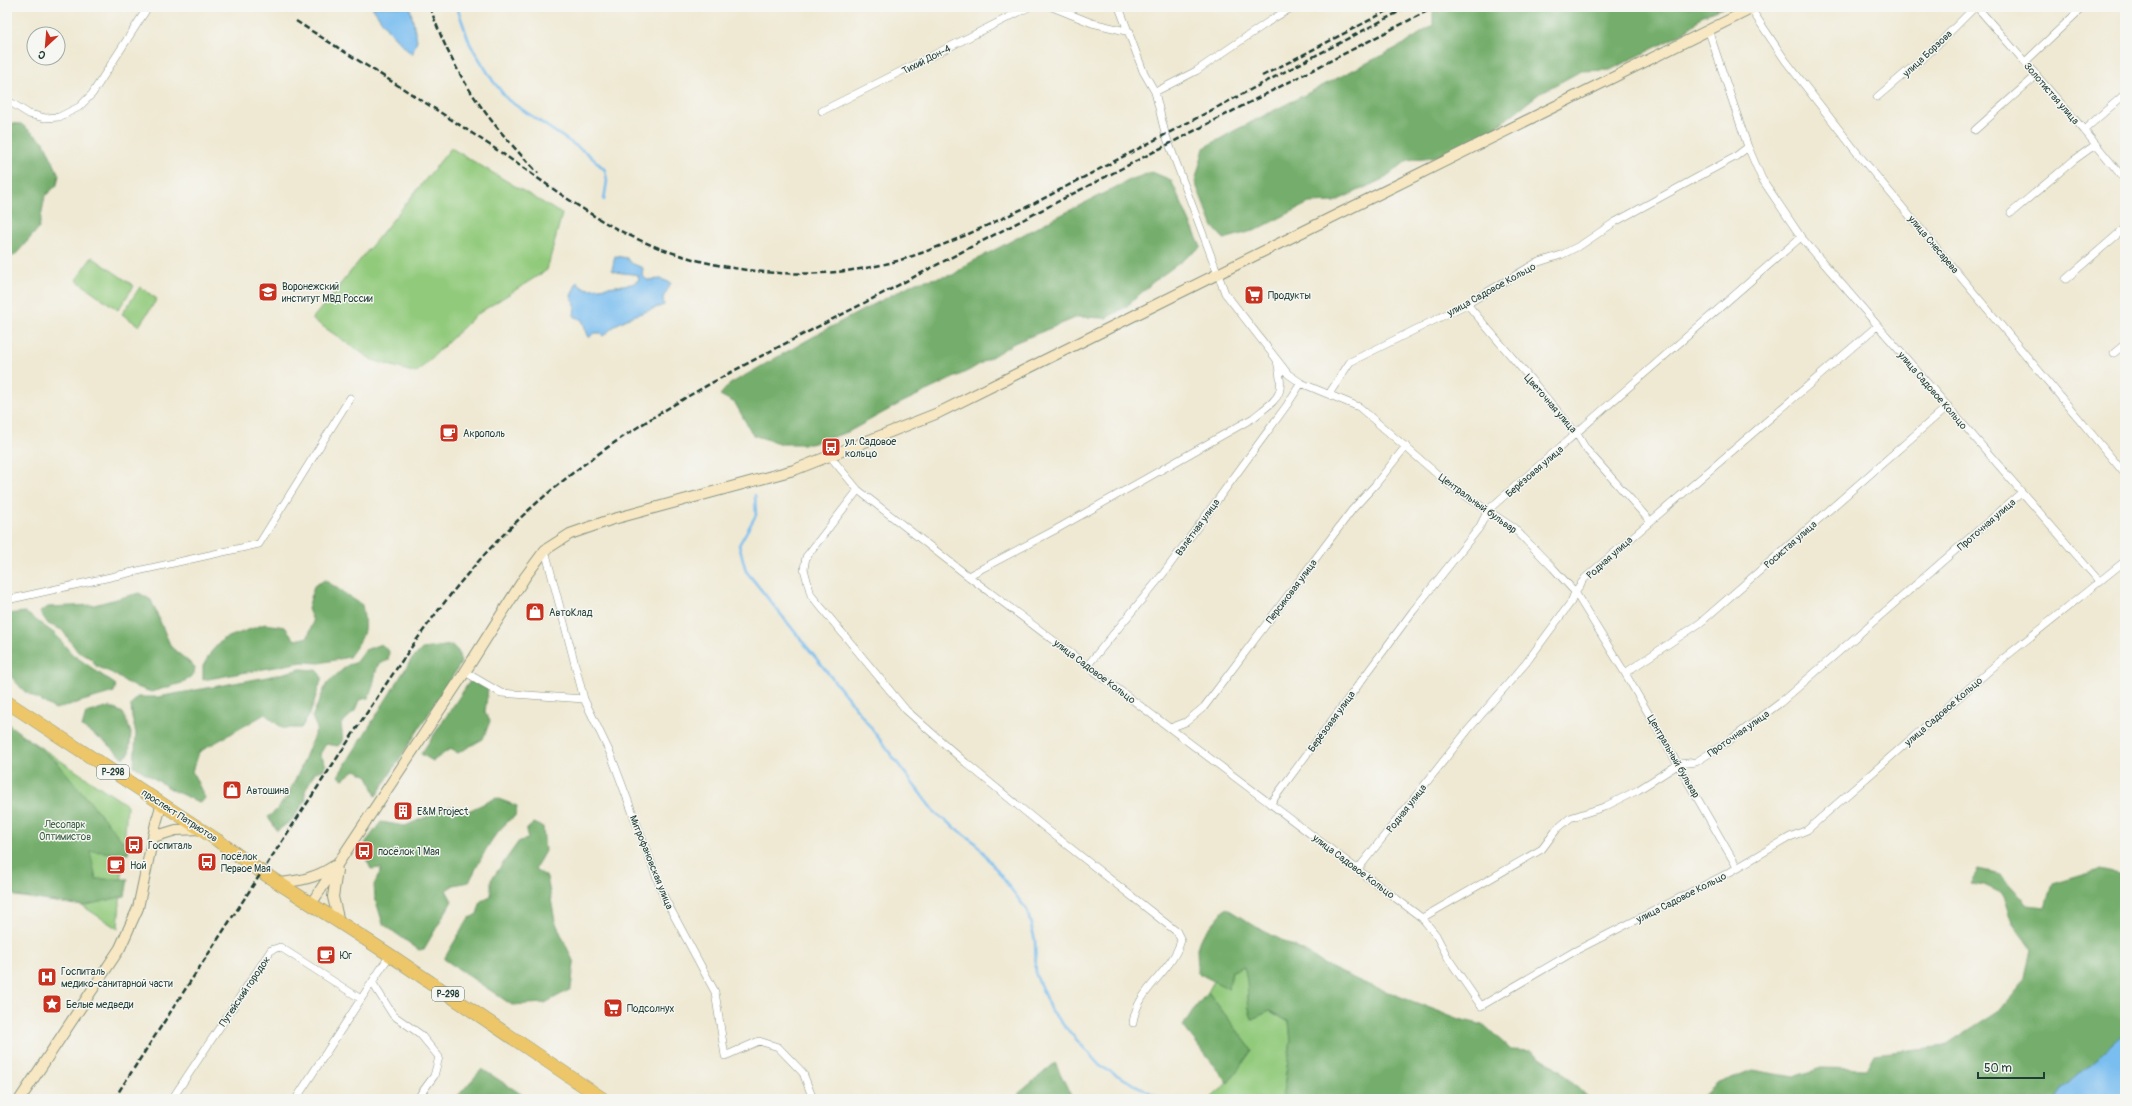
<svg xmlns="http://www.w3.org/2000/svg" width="2132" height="1106" font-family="Pangolin,sans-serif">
<rect width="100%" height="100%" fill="#f6f6f2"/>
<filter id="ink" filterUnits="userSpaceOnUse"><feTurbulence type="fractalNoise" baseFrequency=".025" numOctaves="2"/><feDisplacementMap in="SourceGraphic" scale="8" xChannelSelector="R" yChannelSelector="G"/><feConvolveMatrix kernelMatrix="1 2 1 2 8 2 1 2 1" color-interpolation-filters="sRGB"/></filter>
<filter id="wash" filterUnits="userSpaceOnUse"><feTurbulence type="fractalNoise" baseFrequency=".012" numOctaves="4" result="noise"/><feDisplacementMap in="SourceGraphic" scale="16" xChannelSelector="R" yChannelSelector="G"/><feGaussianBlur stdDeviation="0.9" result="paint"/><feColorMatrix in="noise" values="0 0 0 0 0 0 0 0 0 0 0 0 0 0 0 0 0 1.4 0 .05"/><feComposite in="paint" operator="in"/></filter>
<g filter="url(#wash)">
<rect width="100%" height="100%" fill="#efe9d3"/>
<path fill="#92ca7c" stroke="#588458" d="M451,148L562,214L547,270L476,315L416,373L372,360L312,319Z
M92,257L134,286L118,310L76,280Z
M140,287L157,299L139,326L122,314Z
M7,725L127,805L118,929L7,857Z
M1245,967C1250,987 1245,1001 1252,1019L1270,1011L1289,1022L1291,1041L1282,1099H1210L1228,1083L1252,1050L1208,992L1214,981L1229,989L1232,971Z"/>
<path fill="#75ae6c" stroke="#4a7650" d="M1438,7H1725L1701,16L1695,24L1678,36L1610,70L1581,71L1540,93L1495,128L1440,156L1408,160L1383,179L1334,202L1309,203L1256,230L1224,239L1213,227L1195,182L1204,148L1232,132L1404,44L1433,25V10Z
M7,123L21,124L44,142L59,175L57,185L45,196L39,228L16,254L7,260Z
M1152,172L1171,180L1201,247L1153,282L1126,307L1106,318L1078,317L1014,343L970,370L899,404L848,432L811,444H782L753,435L735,403L720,395L730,384L827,329L916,282L953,275L968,264L1045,223L1130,180Z
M325,580L362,605C367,632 365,635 349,657L320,663L302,662L203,680V666L211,652L223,639L265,624L285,627L295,640L308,637L313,621L308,609L314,586Z
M139,593L151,600L171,647L195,667L194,674L182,683L151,692L131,685L112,673L96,666L91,658L78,652L62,630L48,624L40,612L48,607L94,605Z
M25,612L55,634L72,654L116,685L114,692L55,709L24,691L7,672V614Z
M381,644L389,651L388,660L378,665C374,676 374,687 368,698L359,700L355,711L341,724L343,741L338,746L326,744L320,754L326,765L323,770L315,772L305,791L306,800L292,820L277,831L268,817C290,804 307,751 317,728L312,717L327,683L348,665L355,663L365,650Z
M452,645L458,651L461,663L376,796L368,776L355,770L343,779L338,776L411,660L422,649Z
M301,669L317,670L322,678L310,714L301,728H282L265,714L199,752L192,771L205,798L201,803L174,791L134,766L136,733L132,718L131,705L137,697H158L267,677Z
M470,681L488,689L485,712L490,721L483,739L458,753L450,749L433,761L421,754Z
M110,707L123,713L131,733L129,754L123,758L108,744L82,727L86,713Z
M7,723L57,762L129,849L128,854L90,851L96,879H128L125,896L83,906L15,896L7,871Z
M496,798L517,806L515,816C491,833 482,858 469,882L454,885L446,890L452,901L424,949L419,950L383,924L375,898L374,885L382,868L371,869L362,851L366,842L381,822L405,826L451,806L464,813Z
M534,823L543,827L545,851L535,869L547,877L555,921L574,963L571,989L545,1003L512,1005L444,959L468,919L477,914L481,901L491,897V880L519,841L528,839L526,830Z
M1978,870L2001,875L2028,905L2046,907L2053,884L2100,870L2125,875V1033L2064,1087L2056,1099H1700L1716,1084L1752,1070L1794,1077L1821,1068L1866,1069L1874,1054L1944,1046L2001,1009L2024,982L2031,948L2012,923L2002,893L1985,885L1970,883Z
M1226,908L1258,928L1309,954L1325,965L1364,983L1459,1019L1484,1025L1511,1050L1532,1051L1561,1071L1590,1099H1282L1291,1041L1289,1022L1270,1011L1252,1019C1245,1002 1250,985 1244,967L1232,971L1229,989L1198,973L1197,948L1200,939Z
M1208,992L1252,1050L1228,1083L1183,1026L1193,1010Z
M1055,1063L1073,1099H1026L1018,1094Z
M482,1069L529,1099H455Z"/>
<path fill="#7abef0" stroke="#4c7e92" d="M372,7H410L417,40L412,55L388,30Z
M615,256L627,258L631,263L643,268L642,275L647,280L661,279L671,283L663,298L664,305L633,316L617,324L603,336L601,333H594L589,338L582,320L574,316L575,305L571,296L577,282L583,288L591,289L632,284L639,280L638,275C630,273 619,274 612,270Z
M2125,1033V1099H2056L2064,1087Z"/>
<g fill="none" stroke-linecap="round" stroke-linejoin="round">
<path stroke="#7abef0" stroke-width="2.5" d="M457,7L470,44L493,81L508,100L588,154L605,170L607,181L604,200
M755,495L756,515L739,545L746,571L856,708L935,813L977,844L1027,910L1035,940L1036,975L1051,1011L1100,1066L1162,1099"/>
</g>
</g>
<g filter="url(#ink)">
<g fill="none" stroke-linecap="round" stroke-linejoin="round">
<g stroke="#879384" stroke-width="8">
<path id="street" d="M1052,7L1092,23L1130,32
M1119,7L1143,71L1155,92L1165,133L1225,293L1288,374L1301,383L1359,407L1451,486L1514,528L1553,568L1575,592L1625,673L1737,867
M1977,7L2084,130L2125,180
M1751,9L1785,60L1858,154L2125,474
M1708,29L1748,147L1762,179L1801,237L2099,581
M2025,62L2083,7
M1155,92L1196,71L1274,18L1293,7
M1877,97L1930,52L1975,7
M7,100L29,114L45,118L59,117L79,107L92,94L148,7
M822,111L1029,7
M1975,130L2037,75
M2084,130L2125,94
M2011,213L2074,160L2095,145
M2066,279L2125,228
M1467,304L1577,434L1586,449L1650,521
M2114,353L2125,344
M1329,394L1350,362L1467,304L1536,263L1561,255L1581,245L1615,222L1735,157L1748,147
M829,455L858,490L968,576L1422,918L1436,935L1448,958L1481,1006L1575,951L1730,872L1790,837L1807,830L1999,662L2125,561
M858,490L806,557L804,569L811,595L906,710L966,763L1049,831L1177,932L1181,940C1172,973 1137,988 1133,1023
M545,550L584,699L611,755L664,897L715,992L725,1056L759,1041L778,1047L803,1073L813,1099
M968,576L1055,530L1253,418C1280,396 1285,397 1277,361
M7,600L259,544L350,398
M1087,666L1163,574L1287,405L1301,383
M465,672L501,693L584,699
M1625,673L1700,623L1948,406
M1170,728L1186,722L1204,707L1352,510L1375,485L1406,446
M1270,804L1413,611L1479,528L1488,510L1801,237
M1358,869L1468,730L1526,663L1571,602L1575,592L1585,578L1877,326
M1422,918L1542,849L1557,829L1570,818L1604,807L1638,790L1679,764L1696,762L1730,740L1780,703L2021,493
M372,982L393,1015L420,1034L439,1057L434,1076L417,1099
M172,1099L271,950L280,947L361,999L390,955
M296,1099L361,999"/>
</g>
<g stroke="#879384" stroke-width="12">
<path id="secondary" d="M153,837L176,830L201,829
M337,870L333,897L339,922
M278,883C300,881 316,878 334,866
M311,904L465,672L525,577L545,550L570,534L610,520L794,470L938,413L1755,7
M20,1099L120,948L138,908L156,823L162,803"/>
</g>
<g stroke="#879384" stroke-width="14">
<path id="highway" d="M7,702L217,840L254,867L390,955L603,1099"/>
</g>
<use href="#street" stroke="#fff" stroke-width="7"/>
<use href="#secondary" stroke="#f7e8c3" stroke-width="10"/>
<use href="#highway" stroke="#ecc669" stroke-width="13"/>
<path stroke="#1f3d34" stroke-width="2.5" stroke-dasharray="6 3" stroke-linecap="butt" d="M430,7C454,77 487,120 538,173
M296,21C363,64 431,105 497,150C533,174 568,201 606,223C691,272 802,287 897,261C944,247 988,225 1033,204L1408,7
M1262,76L1395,7
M114,1099C188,985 262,871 337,758C389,680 439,599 506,532C615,422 758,359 893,288C1073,193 1254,100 1435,7"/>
</g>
</g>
<defs>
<g id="university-square" transform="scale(1)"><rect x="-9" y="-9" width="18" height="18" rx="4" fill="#c8321e" stroke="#f6f6f2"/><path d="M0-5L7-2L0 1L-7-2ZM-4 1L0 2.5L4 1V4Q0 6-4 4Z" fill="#fff"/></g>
<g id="supermarket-square" transform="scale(1)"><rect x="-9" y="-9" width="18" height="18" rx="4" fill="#c8321e" stroke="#f6f6f2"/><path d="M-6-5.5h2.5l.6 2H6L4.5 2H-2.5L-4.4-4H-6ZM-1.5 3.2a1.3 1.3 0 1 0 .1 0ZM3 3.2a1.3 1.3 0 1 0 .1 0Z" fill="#fff"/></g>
<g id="cafe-square" transform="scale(1)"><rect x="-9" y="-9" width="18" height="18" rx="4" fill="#c8321e" stroke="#f6f6f2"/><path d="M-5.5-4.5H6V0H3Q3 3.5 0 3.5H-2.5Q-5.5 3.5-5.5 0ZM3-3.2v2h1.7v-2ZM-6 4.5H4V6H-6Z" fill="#fff"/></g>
<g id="bus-square" transform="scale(1)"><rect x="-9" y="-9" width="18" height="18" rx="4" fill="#c8321e" stroke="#f6f6f2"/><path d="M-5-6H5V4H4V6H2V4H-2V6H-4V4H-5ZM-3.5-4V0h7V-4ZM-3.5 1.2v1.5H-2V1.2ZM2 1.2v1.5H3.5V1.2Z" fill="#fff"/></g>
<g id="shop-square" transform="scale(1)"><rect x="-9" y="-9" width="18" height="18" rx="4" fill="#c8321e" stroke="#f6f6f2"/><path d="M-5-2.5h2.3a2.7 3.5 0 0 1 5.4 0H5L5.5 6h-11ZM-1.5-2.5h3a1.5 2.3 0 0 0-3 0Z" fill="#fff"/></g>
<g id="building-square" transform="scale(1)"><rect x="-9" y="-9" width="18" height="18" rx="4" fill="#c8321e" stroke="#f6f6f2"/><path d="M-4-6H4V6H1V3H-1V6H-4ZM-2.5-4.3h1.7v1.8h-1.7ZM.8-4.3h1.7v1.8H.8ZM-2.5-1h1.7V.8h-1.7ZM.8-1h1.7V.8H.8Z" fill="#fff"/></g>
<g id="hospital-square" transform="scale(1)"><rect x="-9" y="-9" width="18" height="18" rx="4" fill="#c8321e" stroke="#f6f6f2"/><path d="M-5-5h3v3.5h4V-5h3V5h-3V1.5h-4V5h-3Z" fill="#fff"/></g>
<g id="sight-square" transform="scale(1)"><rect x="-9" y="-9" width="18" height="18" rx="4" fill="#c8321e" stroke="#f6f6f2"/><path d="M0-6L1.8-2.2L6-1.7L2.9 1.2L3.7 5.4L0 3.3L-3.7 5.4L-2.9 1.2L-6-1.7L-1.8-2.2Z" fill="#fff"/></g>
</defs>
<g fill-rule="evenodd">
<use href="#university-square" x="268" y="292"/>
<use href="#supermarket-square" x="1254" y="295"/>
<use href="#cafe-square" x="449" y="433"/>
<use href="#bus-square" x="831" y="447"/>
<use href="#shop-square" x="535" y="612"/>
<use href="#shop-square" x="232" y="790"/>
<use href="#building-square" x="403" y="811"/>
<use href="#bus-square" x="134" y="845"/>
<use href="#bus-square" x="364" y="851"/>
<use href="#bus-square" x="207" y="862"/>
<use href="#cafe-square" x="116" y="865"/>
<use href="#cafe-square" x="326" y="955"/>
<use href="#hospital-square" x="47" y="977"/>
<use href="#sight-square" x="52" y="1004"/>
<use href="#supermarket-square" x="613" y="1008"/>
</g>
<g text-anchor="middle" stroke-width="3" stroke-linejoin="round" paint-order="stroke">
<g fill="#f6f6f2" stroke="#60746d" stroke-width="1">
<rect x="97" y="765" width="32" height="14" rx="3"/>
<rect x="432" y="987" width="32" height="14" rx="3"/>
</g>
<g font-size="9" font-weight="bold" fill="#1f3d34">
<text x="113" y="775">Р-298</text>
<text x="448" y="997">Р-298</text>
</g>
<g font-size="10" fill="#1f3d34" stroke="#f6f6f2">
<text transform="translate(1927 53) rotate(-43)" y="4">улица Борзова</text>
<text transform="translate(926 59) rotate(-27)" y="4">Тихий Дон-4</text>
<text transform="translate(2052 93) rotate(49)" y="4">Золотистая улица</text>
<text transform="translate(1934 244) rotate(50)" y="4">улица Снесарева</text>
<text transform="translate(1491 289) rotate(-29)" y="4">улица Садовое Кольцо</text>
<text transform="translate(1933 390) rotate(49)" y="4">улица Садовое Кольцо</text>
<text transform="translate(1551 403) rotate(49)" y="4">Цветочная улица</text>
<text transform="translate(1534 471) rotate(-41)" y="4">Берёзовая улица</text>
<text transform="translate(1478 503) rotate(36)" y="4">Центральный бульвар</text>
<text transform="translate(1986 524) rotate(-41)" y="4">Проточная улица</text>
<text transform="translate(1197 527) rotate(-54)" y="4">Взлётная улица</text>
<text transform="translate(1790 544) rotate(-41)" y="4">Росистая улица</text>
<text transform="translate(1609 557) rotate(-42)" y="4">Родная улица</text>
<text transform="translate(1291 591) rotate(-53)" y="4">Персиковая улица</text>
<text transform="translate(1095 671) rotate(37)" y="4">улица Садовое Кольцо</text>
<text transform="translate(1943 711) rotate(-41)" y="4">улица Садовое Кольцо</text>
<text transform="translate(1331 721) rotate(-54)" y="4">Берёзовая улица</text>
<text transform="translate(1738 733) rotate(-35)" y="4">Проточная улица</text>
<text transform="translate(1674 756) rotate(60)" y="4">Центральный бульвар</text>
<text transform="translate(1406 808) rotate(-52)" y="4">Родная улица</text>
<text transform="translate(180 815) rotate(33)" y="4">проспект Патриотов</text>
<text transform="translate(652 862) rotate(68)" y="4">Митрофановская улица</text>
<text transform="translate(1354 866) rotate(37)" y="4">улица Садовое Кольцо</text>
<text transform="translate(1681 897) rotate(-27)" y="4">улица Садовое Кольцо</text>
<text transform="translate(244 991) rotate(-56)" y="4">Путейский городок</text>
</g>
<g font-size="10" fill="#1f3d34" stroke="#f6f6f2" text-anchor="start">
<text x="282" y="290">Воронежский<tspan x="282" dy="12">институт МВД России</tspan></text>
<text x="1268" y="299">Продукты</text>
<text x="463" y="437">Акрополь</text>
<text x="845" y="445">ул. Садовое<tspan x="845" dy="12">кольцо</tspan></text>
<text x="549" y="616">АвтоКлад</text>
<text x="246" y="794">Автошина</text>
<text x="417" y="815">E&amp;M Project</text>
<text x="148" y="849">Госпиталь</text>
<text x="378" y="855">посёлок 1 Мая</text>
<text x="221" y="860">посёлок<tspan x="221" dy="12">Первое Мая</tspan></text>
<text x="130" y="869">Ной</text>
<text x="340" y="959">Юг</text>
<text x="61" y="975">Госпиталь<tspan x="61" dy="12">медико-санитарной части</tspan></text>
<text x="66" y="1008">Белые медведи</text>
<text x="627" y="1012">Подсолнух</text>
</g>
<g font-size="10" fill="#3c6046" stroke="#f6f6f2">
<text x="65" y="828">Лесопарк<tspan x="65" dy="12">Оптимистов</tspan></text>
</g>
</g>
<rect width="2132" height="1106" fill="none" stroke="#f6f6f2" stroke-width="24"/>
<g transform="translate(46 46) rotate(206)"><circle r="19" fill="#f6f6f2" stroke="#a0aca6"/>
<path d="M0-3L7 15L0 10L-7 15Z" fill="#c8321e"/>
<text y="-6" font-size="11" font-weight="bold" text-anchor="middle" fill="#1f3d34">С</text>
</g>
<path d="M1978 1072v6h66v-6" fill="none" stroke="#1f3d34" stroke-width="2"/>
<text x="1984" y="1072" font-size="12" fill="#1f3d34" stroke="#f6f6f2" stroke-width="3" paint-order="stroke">50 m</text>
</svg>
